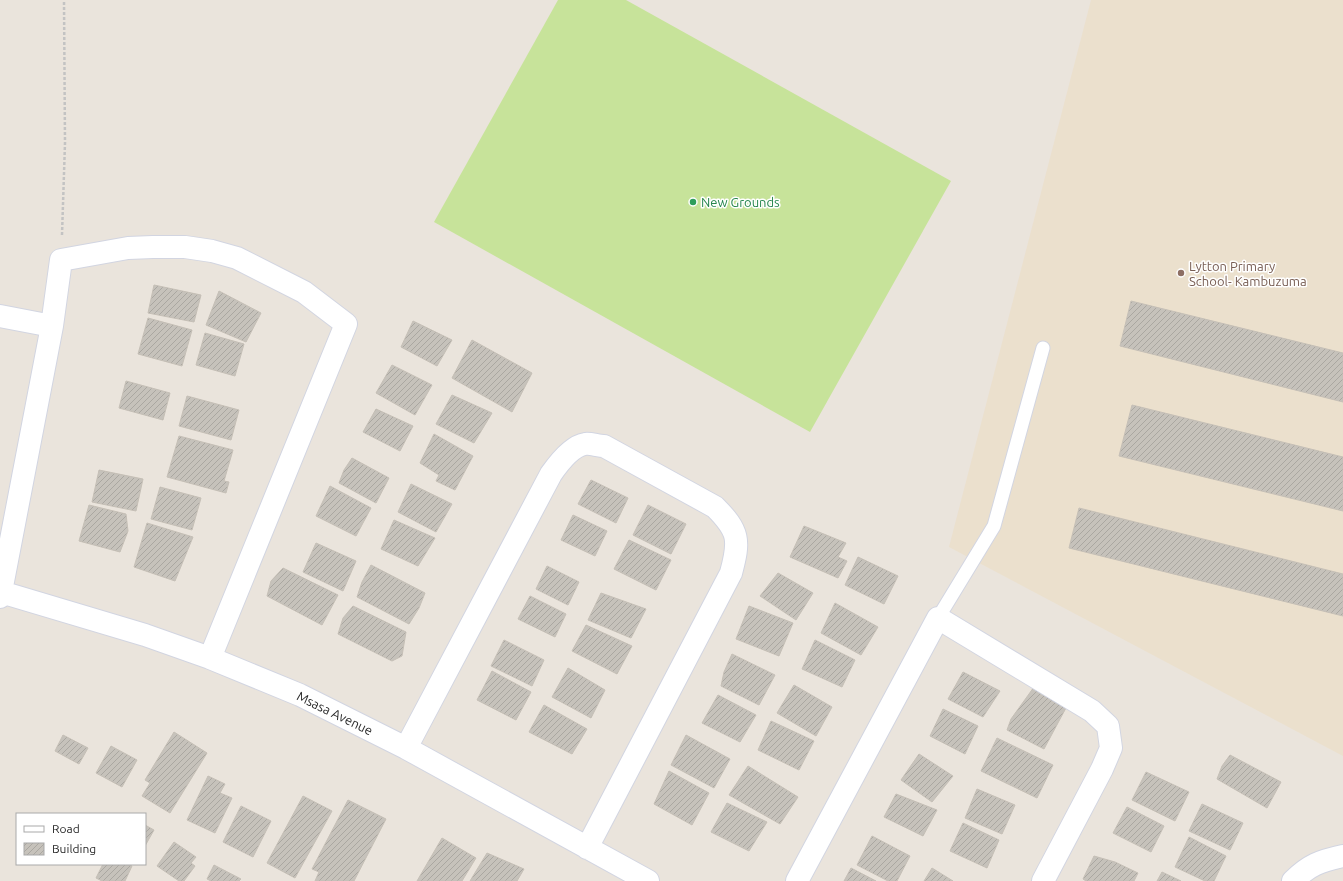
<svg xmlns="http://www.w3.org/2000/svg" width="1343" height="881" font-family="Ubuntu,sans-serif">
<defs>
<pattern id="building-hatch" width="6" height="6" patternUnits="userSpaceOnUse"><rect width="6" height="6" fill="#c6c2bb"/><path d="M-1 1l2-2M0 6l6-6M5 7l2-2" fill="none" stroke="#aaa7a1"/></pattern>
</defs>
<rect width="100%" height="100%" fill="#eae4dc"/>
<path fill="#ebe0cd" d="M1091,0H1343V756L949,547Z"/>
<path fill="#c7e39a" d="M558,0H626L951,181L810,432L434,222Z"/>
<path fill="url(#building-hatch)" stroke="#c5bfb6" d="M154,285L201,295L194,322L148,313Z
M219,291L261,313L246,342L206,325Z
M1131,301L1343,353V402L1120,346Z
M148,318L192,330L182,366L138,354Z
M413,321L452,340L437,366L401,347Z
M205,333L244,344L235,376L196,365Z
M472,340L532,373L512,412L452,378Z
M392,365L432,385L415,415L376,393Z
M126,381L170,393L163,420L119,408Z
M452,395L492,413L474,443L436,424Z
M187,396L239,410L231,440L179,426Z
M1132,405L1343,457V511L1119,456Z
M376,409L413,426L400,451L363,432Z
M434,434L473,456L455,490L436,481L439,475L420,463Z
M179,436L233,450L224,481L229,482L226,493L167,477Z
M352,458L389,478L376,503L339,483L344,470Z
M99,470L143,479L136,511L92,502Z
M591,480L628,498L616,523L578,504Z
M411,484L452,504L436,532L398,512Z
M330,486L371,508L356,536L316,516Z
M160,487L201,498L192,530L151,519Z
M89,505L126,514L128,531L120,552L79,541Z
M648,505L686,524L671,554L633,535Z
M1079,508L1343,574V616L1069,548Z
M573,515L607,531L595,556L561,540Z
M394,520L435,538L418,566L381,549Z
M147,523L193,537L175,581L134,567Z
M804,526L846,543L838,557L847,561L838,578L790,557Z
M629,540L671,560L656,590L614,569Z
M316,543L356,561L343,591L303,572Z
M858,557L898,576L884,604L845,585Z
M371,565L425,593L419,608L409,624L357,597L362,582Z
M547,566L579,582L568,605L536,589Z
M283,568L338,595L322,625L267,596L271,581Z
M778,573L813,593L796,620L760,596Z
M601,593L646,609L631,638L588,620Z
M530,596L566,614L555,637L518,619Z
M835,603L878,627L861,655L821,633Z
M353,606L406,632L402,656L392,661L338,634L343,618Z
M749,606L793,623L779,656L736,639Z
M586,625L632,646L617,674L572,651Z
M504,640L544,660L532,686L491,666Z
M815,640L855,660L842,687L802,669Z
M732,654L775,675L759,705L721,686L724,672Z
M568,668L605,690L591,718L552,697Z
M492,671L531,692L516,720L477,700Z
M963,672L1000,691L983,717L948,699Z
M794,685L832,707L816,736L777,713Z
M1034,687L1067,706L1044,749L1007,730L1011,719Z
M718,695L756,715L740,742L702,723Z
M544,705L587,729L572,754L529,732Z
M943,709L978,726L965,754L930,736Z
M771,721L814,741L799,770L758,750Z
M174,732L207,753L170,813L142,796L150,783L145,780Z
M63,735L88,748L79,764L55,751Z
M686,735L730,759L714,788L671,765Z
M997,738L1053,765L1037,798L981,771Z
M111,746L137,760L122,787L96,773Z
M919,754L953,776L932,802L901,780Z
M1230,755L1281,782L1267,808L1217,779L1222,766Z
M748,766L798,797L780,824L729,795Z
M669,771L709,793L692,825L654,804Z
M1146,772L1189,792L1175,821L1132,800Z
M208,776L225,784L220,793L232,798L215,833L187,820Z
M977,789L1015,805L1002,834L965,818Z
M896,794L937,810L923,836L884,817Z
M303,796L332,811L295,878L267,863Z
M348,800L386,819L354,881H315L319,872L312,869Z
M727,803L767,822L749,851L711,832Z
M1202,804L1243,823L1230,850L1189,831Z
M241,806L271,821L253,857L223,842Z
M1127,807L1164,826L1151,852L1113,833Z
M963,823L999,840L987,868L950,851Z
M145,825L154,830L145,846Z
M872,836L910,856L897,881H888L857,865Z
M1189,837L1226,856L1214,881H1205L1175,867Z
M442,838L476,858L462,881H417Z
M174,842L196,857L191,863L195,866L184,881H179L157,866Z
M487,853L524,869L517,881H470Z
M1094,856L1115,862L1138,873L1134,881H1086L1083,879Z
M103,864H127L132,866L125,881H102L96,878Z
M214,865L241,879L239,881H211L207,879Z
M851,868L876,881H844Z
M932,868L953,881H924Z
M1162,872L1181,881H1157Z"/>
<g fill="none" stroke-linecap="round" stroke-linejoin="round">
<g stroke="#d2d5e1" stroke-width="15">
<path id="lane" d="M938,618L994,526L1043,348"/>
</g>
<g stroke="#d2d5e1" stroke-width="24">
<path id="street" d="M0,316L52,326
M1,592L145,635L210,658L300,695L406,748L648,881
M0,597L52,326L61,260L128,248L153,247H185L212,251L237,258L304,292L346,324L210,658
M406,748L551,474C558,464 572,446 585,444C590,443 598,446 604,446L715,507C739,531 740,540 731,573L587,848
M797,881L938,618L1092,711L1108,726L1111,748L1102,769L1043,881
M1293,881C1309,865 1320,861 1343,856"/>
</g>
<path stroke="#c3c3c3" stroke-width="2.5" stroke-dasharray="3 2" stroke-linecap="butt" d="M62,235L65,143L64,0"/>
<use href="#lane" stroke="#fff" stroke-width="13"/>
<use href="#street" stroke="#fff" stroke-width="22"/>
</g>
<circle fill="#2e9e5b" stroke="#fff" stroke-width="1.5" cx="693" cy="202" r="4"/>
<circle fill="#8d6e63" stroke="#fff" stroke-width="1.5" cx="1181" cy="273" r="4"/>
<g text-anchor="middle" stroke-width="3" stroke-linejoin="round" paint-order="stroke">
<g font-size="13" fill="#27864d" stroke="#fff" text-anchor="start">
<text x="701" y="207">New Grounds</text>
</g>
<g font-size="13" fill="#785e54" stroke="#fff" text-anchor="start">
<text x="1189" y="271">Lytton Primary<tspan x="1189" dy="15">School- Kambuzuma</tspan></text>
</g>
<g font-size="13" fill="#292929" stroke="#fff">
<text transform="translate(335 713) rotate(26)" y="5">Msasa Avenue</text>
</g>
</g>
<rect x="16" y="813" width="130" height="52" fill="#ffffff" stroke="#a9a9a9"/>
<rect x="24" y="826" width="20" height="6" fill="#ffffff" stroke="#a9a9a9"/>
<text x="52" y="833" font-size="12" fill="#292929">Road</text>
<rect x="24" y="843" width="20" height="12" fill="url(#building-hatch)" stroke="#a9a9a9"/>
<text x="52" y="853" font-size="12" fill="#292929">Building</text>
</svg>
